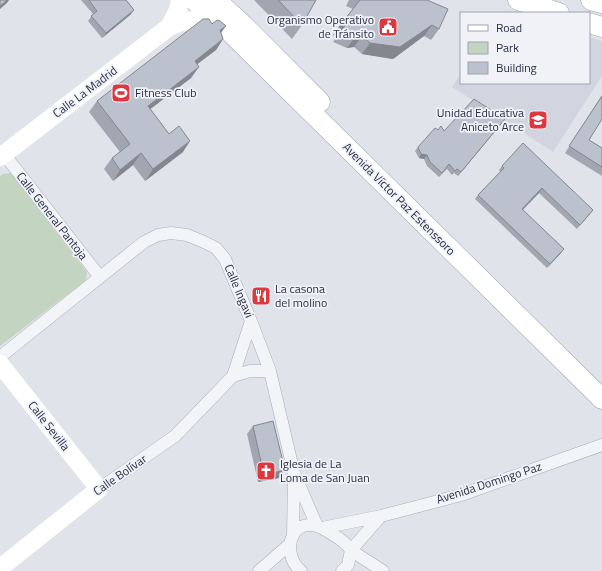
<svg xmlns="http://www.w3.org/2000/svg" width="602" height="571" font-family="'Titillium Web',sans-serif">
<rect width="100%" height="100%" fill="#e0e3ea"/>
<path fill="#d2d5e0" d="M589,37L602,41V76L553,152L452,87L461,73V83H589Z"/>
<path fill="#c3d5c0" d="M11,173L87,272L86,280L0,346V176L3,174Z"/>
<g fill="none" stroke-linecap="round" stroke-linejoin="round">
<g stroke="#a8adb8" stroke-width="13">
<path id="street" d="M4,154L100,277
M0,357L144,242L158,235L171,233L187,235L204,242L216,248L225,259L251,321L270,371L294,473L317,526
M233,376L250,371H270
M99,489L175,436L233,376L251,321
M322,528L381,516L461,495L602,445
M293,536L294,478
M351,550L381,516
M352,551L383,571
M259,571L290,544
M301,571C285,559 286,526 309,525C317,524 326,530 332,534C339,538 346,543 351,550L348,565L342,571"/>
</g>
<g stroke="#9ea5b7" stroke-width="21">
<path id="primary" d="M194,0L230,32L602,399
M216,0L240,22L320,102
M518,0L559,13
M591,0L602,3
M589,23L602,27"/>
</g>
<use href="#street" stroke="#f3f4f8" stroke-width="12"/>
<path stroke="#fff" stroke-width="18" d="M169,27L178,10L180,0
M0,157L169,27C186,19 201,17 220,23
M0,364L99,489L0,568"/>
<use href="#primary" stroke="#fff" stroke-width="20"/>
</g>
<path fill="#a2a6b1" d="M81,0H126L134,10L130,15L102,38L88,21L93,14Z
M254,0H316L302,25L292,39Z
M349,0H427L439,29L431,40L424,36L393,59L362,54L354,47L347,48L333,42L337,36L333,35L341,24L353,9L346,6Z
M212,24L221,33L223,39L216,50L197,64L191,78L150,109L183,152L145,181L133,165L113,181L104,169L112,158L120,152L89,112L97,101Z
M602,95L589,140L602,148V176L565,153Z
M502,123L458,176L454,173L452,175L447,169L439,177L427,166L424,159L419,158L415,151L418,147L438,130L444,131Z
M502,166L593,210L590,214L577,229L539,193L523,210L561,253L547,268L475,199L478,195L500,172L499,170Z
M253,426L279,478L258,482L247,434Z"/>
<path fill="#848790" d="M7,0H9L7,3L0,9V6Z
M134,10L130,15L102,38L106,33Z
M341,24L346,25L341,30L337,36L333,35Z
M432,25L424,36L393,59L362,54L370,43Z
M226,26L218,37L220,30Z
M362,36L354,47L347,48L355,37Z
M223,39L216,50L187,72L195,61Z
M199,67L191,78L140,117L148,106Z
M505,119L502,123L458,176L461,172Z
M190,141L183,152L145,181L153,169Z
M141,153L133,165L113,181L120,170Z
M421,154L427,155L424,159L419,158Z
M542,188L539,193L519,213L522,209Z
M564,249L561,253L547,268L550,264Z
M285,470L279,478L258,482L264,475Z"/>
<path fill="#bcc1ce" stroke="#848790" d="M0,0H7L0,6Z
M89,0H126L134,10L106,33L91,16L97,11Z
M278,0H316L302,25Z
M360,0H427L448,9L439,29L432,25L400,47L370,43L362,36L355,37L341,30L346,25L341,24Z
M203,19H209L212,24L217,20L220,21L226,26L220,30L223,39L195,61L199,67L148,106L169,134L179,126L190,141L153,169L141,153L120,170L112,158L130,144L97,101Z
M602,96V119L589,140L602,148V167L569,146Z
M474,99L505,119L461,172L457,169L455,171L449,164L442,173L430,162L427,155L421,154L418,147L435,128L438,130L441,126L444,131Z
M523,143L593,210L580,225L542,188L522,209L564,249L550,264L478,195L504,168L502,166Z
M273,421L285,470L264,475L253,426Z"/>
<defs>
<g id="civic-square" transform="scale(1)"><rect x="-9" y="-9" width="18" height="18" rx="4" fill="#dd383f" stroke="#f0f2f8"/><path d="M-.6-6.5H3V-4.5H.6V-3L4-1V1h2V6H-6V1h2V-1L-.6-3ZM-1.2 2.5V6h2.4V2.5Z" fill="#fff"/></g>
<g id="stadium-square" transform="scale(1)"><rect x="-9" y="-9" width="18" height="18" rx="4" fill="#dd383f" stroke="#f0f2f8"/><path d="M0-5a6.5 5 0 1 0 0 10a6.5 5 0 1 0 0-10ZM-3.5-1.8h7v3.6h-7Z" fill="#fff"/></g>
<g id="school-square" transform="scale(1)"><rect x="-9" y="-9" width="18" height="18" rx="4" fill="#dd383f" stroke="#f0f2f8"/><path d="M0-5L7-2L0 1L-7-2ZM-4 1L0 2.5L4 1V4Q0 6-4 4Z" fill="#fff"/></g>
<g id="restaurant-square" transform="scale(1)"><rect x="-9" y="-9" width="18" height="18" rx="4" fill="#dd383f" stroke="#f0f2f8"/><path d="M-5-6h1v4h1v-4h1v4h1v-4h1v5L-1.5 .5V6h-2V.5L-5-1ZM5-6V6H3V1.5H1.5Q1.5-4 5-6Z" fill="#fff"/></g>
<g id="church-square" transform="scale(1)"><rect x="-9" y="-9" width="18" height="18" rx="4" fill="#dd383f" stroke="#f0f2f8"/><path d="M-1.2-6h2.4v3.5h3.3v2.4h-3.3V6h-2.4V-.1h-3.3v-2.4h3.3Z" fill="#fff"/></g>
</defs>
<g fill-rule="evenodd">
<use href="#civic-square" x="388" y="27"/>
<use href="#stadium-square" x="121" y="93"/>
<use href="#school-square" x="538" y="120"/>
<use href="#restaurant-square" x="261" y="296"/>
<use href="#church-square" x="266" y="471"/>
</g>
<g text-anchor="middle" stroke-width="3.5" stroke-linejoin="round" paint-order="stroke">
<g font-size="12" fill="#272e44" stroke="#f0f2f8" text-anchor="start">
<text x="374" y="24" text-anchor="end">Organismo Operativo<tspan x="374" dy="14">de Tránsito</tspan></text>
<text x="135" y="97">Fitness Club</text>
<text x="524" y="117" text-anchor="end">Unidad Educativa<tspan x="524" dy="14">Aniceto Arce</tspan></text>
<text x="275" y="293">La casona<tspan x="275" dy="14">del molino</tspan></text>
<text x="280" y="468">Iglesia de La<tspan x="280" dy="14">Loma de San Juan</tspan></text>
</g>
<g font-size="12" fill="#272e44" stroke="#f0f2f8">
<text transform="translate(85 92) rotate(-37)" y="4">Calle La Madrid</text>
<text transform="translate(399 199) rotate(45)" y="4">Avenida Víctor Paz Estenssoro</text>
<text transform="translate(52 216) rotate(52)" y="4">Calle General Pantoja</text>
<text transform="translate(239 291) rotate(67)" y="4">Calle Ingavi</text>
<text transform="translate(49 426) rotate(52)" y="4">Calle Sevilla</text>
<text transform="translate(120 475) rotate(-35)" y="4">Calle Bolívar</text>
<text transform="translate(489 483) rotate(-18)" y="4">Avenida Domingo Paz</text>
</g>
</g>
<rect x="460" y="12" width="130" height="72" fill="#f0f2f8" stroke="#a0a4b0"/>
<rect x="468" y="25" width="20" height="6" fill="#ffffff" stroke="#a0a4b0"/>
<text x="496" y="32" font-size="12" fill="#272e44">Road</text>
<rect x="468" y="42" width="20" height="12" fill="#c3d5c0" stroke="#a0a4b0"/>
<text x="496" y="52" font-size="12" fill="#272e44">Park</text>
<rect x="468" y="62" width="20" height="12" fill="#bcc1ce" stroke="#a0a4b0"/>
<text x="496" y="72" font-size="12" fill="#272e44">Building</text>
</svg>
